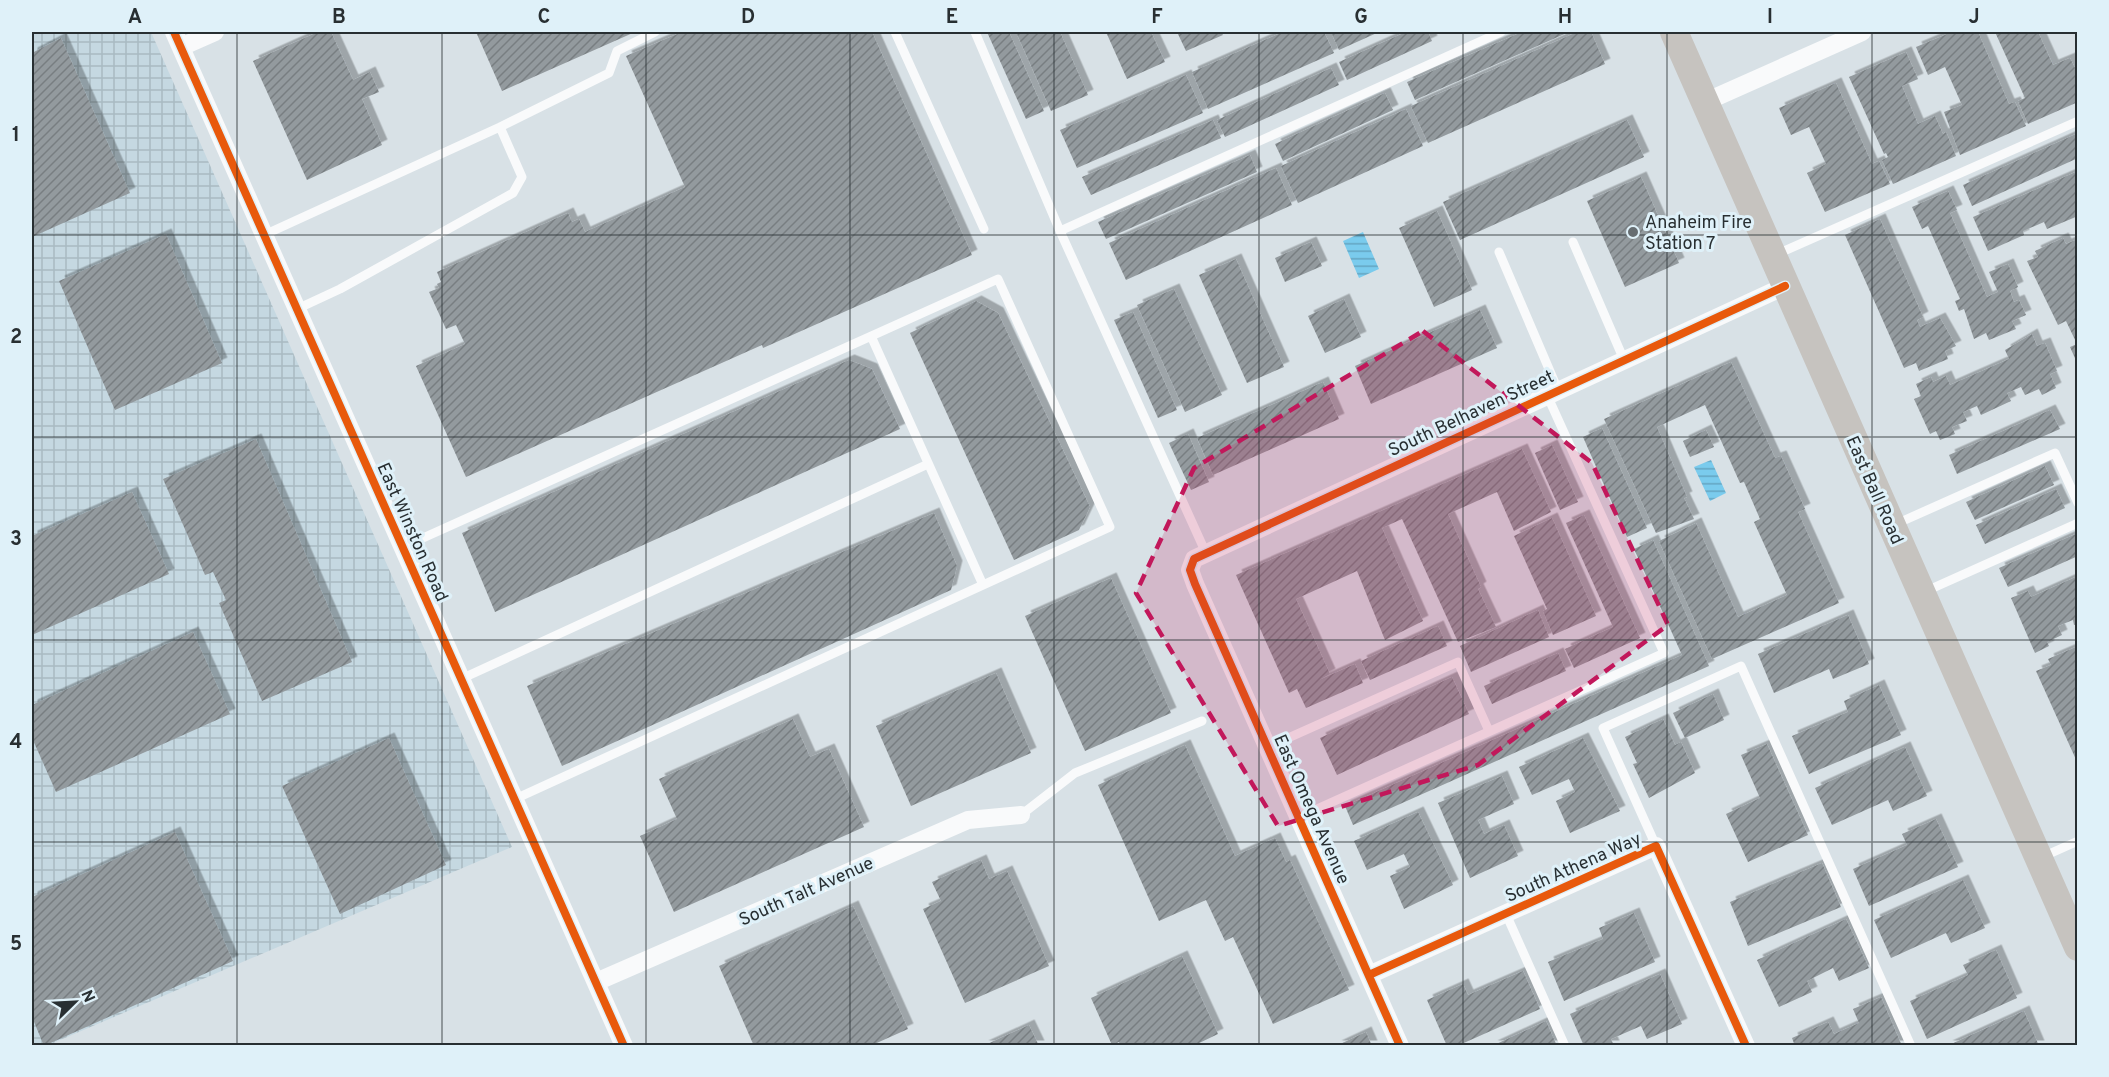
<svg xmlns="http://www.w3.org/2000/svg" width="2109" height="1077" font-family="Overpass,sans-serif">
<defs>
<pattern id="industrial-grid" width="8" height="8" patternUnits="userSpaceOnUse" patternTransform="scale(1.5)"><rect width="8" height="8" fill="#c5d8e1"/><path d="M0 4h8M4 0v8" fill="none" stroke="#a9bac2"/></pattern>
<pattern id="water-rules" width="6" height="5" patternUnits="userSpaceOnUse" patternTransform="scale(1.5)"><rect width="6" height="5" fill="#7acbed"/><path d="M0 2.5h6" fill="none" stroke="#64a5c1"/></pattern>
<pattern id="building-hatch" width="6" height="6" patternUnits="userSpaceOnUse" patternTransform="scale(1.5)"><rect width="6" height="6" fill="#939a9e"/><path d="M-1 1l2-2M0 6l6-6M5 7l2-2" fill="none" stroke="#787e81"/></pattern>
<filter id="shadow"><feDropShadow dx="5.5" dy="-5.5" stdDeviation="0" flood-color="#0004"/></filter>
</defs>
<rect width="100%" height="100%" fill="#d8e1e6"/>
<path fill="url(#industrial-grid)" d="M32,32H151L512,847L46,1046L32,1045Z"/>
<path fill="url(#water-rules)" d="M1363,232L1379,269L1359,278L1343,241Z
M1711,460L1726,493L1710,501L1694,467Z"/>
<path fill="url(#building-hatch)" filter="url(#shadow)" d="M318,32H331L353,80L370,72L379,92L362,99L382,145L307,180L253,61Z
M476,32H635L502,91Z
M682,32H872L972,255L763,348L762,345L466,477L416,366L465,344L456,325L446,329L429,292L439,288L437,284L441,282L437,272L568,213L572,222L579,219L585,232L685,187L626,56Z
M987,32H1009L1044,111L1026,119Z
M1016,32H1060L1088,95L1051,111Z
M1106,32H1151L1165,62L1127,79Z
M1177,32H1221L1223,35L1186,51Z
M1283,32H1324L1334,53L1208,109L1192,72Z
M1331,32H1379L1339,50Z
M1406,32H1428L1432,41L1347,80L1339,62Z
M1522,32H1569L1415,100L1407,82Z
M1577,32H1591L1605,64L1428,143L1411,106Z
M1952,32H1978L2009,104L2015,102L2026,126L1960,155L1944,112L1962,105L1945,67L1928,75L1916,47Z
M1995,32H2038L2053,65L2070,58L2078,74V102L2028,124L2018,101L2025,98Z
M61,38L130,193L32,237V53Z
M1906,52L1918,79L1902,86L1918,124L1935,116L1943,134L1946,132L1956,156L1893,184L1882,160L1888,157L1886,153L1884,154L1849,77Z
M1331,68L1339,85L1225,137L1217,120Z
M1186,75L1203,113L1077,168L1060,130Z
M1836,83L1872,164L1879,161L1890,184L1825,212L1807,173L1826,164L1809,127L1791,135L1779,108Z
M1385,93L1393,110L1283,161L1275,144Z
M1406,109L1423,146L1298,203L1281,166Z
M1213,120L1221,138L1091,195L1082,177Z
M1627,120L1644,157L1460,240L1443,202Z
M2076,134L2078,158L1972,206L1963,185Z
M1250,155L1257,172L1106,239L1098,222Z
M1276,168L1292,205L1126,280L1109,243Z
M2078,171V216L2047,229L2044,222L2023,231L2024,235L1988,251L1973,217Z
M1641,177L1679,263L1625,287L1587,201Z
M1948,191L1957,210L1950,213L1987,297L1998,292L1989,272L2008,264L2018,287L2010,291L2014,302L2019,300L2026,315L2012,321L2016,329L1989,340L1986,333L1974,339L1964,309L1959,311L1955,301L1960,299L1928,226L1922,229L1912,207Z
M1437,211L1472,290L1434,307L1399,228Z
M1880,219L1923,317L1917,320L1920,327L1940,318L1956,346L1945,351L1948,359L1919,371L1916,363L1904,368L1845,235Z
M166,234L222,363L115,410L59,281Z
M2063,238L2066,244L2078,239V365L2070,347L2077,344L2066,321L2058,325L2027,261L2038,257L2035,251Z
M1311,242L1322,266L1285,282L1275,258Z
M1236,259L1284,367L1247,383L1199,275Z
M1174,289L1222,395L1185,412L1137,305Z
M1344,299L1361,337L1325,353L1308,316Z
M976,301L998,313L1090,507L1079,530L1014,560L910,333Z
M1480,310L1497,348L1371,404L1355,366Z
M1133,312L1177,410L1158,418L1114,320Z
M2032,334L2037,346L2045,343L2057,371L2050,374L2056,388L2042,395L2039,389L2025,395L2021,387L2007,393L2011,401L1981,415L1977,406L1963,412L1967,421L1952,427L1955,434L1940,440L1936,431L1930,434L1914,399L1921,396L1916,384L1931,377L1933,382L1946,376L1950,385L2009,359L2005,350Z
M849,360L872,369L900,429L495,612L462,533Z
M1731,362L1775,458L1781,456L1805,509L1798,512L1839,603L1712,659L1659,541L1696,523L1738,617L1787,595L1754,522L1760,519L1744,482L1740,483L1705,405L1657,427L1687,497L1684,498L1694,519L1656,533L1604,419Z
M1323,382L1339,419L1213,475L1197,438Z
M2050,410L2060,429L1957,474L1949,455Z
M1602,428L1647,528L1627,537L1583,437Z
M1706,430L1714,447L1690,457L1683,441Z
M1188,434L1209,482L1191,490L1169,443Z
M256,439L352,662L262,701L219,603L226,600L213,572L205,575L163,479Z
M1552,445L1578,502L1560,510L1535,453Z
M1522,449L1551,512L1514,531L1497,492L1448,514L1481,587L1478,589L1496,627L1458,642L1402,519L1382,528L1423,621L1385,640L1357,571L1296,599L1330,674L1319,680L1355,664L1363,683L1306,708L1297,689L1289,693L1236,575Z
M2045,466L2054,485L1975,520L1966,502Z
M2056,489L2065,508L1985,544L1976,525Z
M132,492L169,574L32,635V536Z
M934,513L957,566L951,590L562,766L527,686Z
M1584,515L1640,638L1574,668L1565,649L1613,627L1566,523Z
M1552,518L1596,616L1553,635L1543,611L1547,609L1514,536Z
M2078,533V556L2008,587L1999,568Z
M1653,540L1709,666L1353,825L1345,806L1682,655L1634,549Z
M2078,576V623L2074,625L2073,620L2058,626L2062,635L2047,642L2049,646L2035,653L2011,598L2028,591L2031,597Z
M1111,578L1171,713L1085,751L1025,616Z
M1538,610L1549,637L1471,672L1460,646Z
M1848,615L1869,664L1833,679L1829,669L1774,693L1758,654Z
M1438,626L1447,646L1370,680L1361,661Z
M193,632L230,714L56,792L32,738V705Z
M2076,647L2078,651V764L2036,671L2051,665L2048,659Z
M1558,653L1566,671L1492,704L1484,686Z
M996,673L1031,753L911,806L876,726Z
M1452,677L1469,714L1337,775L1320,738Z
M1879,685L1901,735L1809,774L1792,736L1848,712L1844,701Z
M1713,694L1724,720L1685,738L1673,713Z
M793,719L810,757L829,749L864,827L674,912L640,836L677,819L659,779Z
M1663,719L1675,745L1681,742L1695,773L1649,798L1633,764L1637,763L1625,737Z
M389,738L446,865L340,914L282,786Z
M1583,738L1620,811L1570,833L1556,801L1575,792L1569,779L1532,795L1519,767Z
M1767,744L1808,835L1748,862L1726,814L1760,798L1741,755Z
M1185,745L1235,856L1275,838L1286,862L1290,860L1349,990L1273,1024L1233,937L1225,941L1206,900L1159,921L1098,785Z
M1905,747L1927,796L1893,811L1888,800L1832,825L1815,788Z
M1502,776L1514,804L1478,820L1484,834L1504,825L1518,856L1470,878L1438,803Z
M1418,812L1453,885L1404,909L1390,876L1410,867L1404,854L1367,870L1354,841Z
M1936,819L1958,867L1869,906L1853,869L1907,845L1902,834Z
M175,832L233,961L44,1046L32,1017V897Z
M981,860L989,879L1007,871L1049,966L965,1003L923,909L941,901L932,882Z
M1822,863L1841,907L1748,946L1730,902Z
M1963,880L1985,928L1951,943L1946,933L1891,958L1874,920Z
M853,906L908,1029L870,1046H754L719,966Z
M1634,913L1655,962L1564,1001L1548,962L1603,939L1599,928Z
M1846,919L1869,968L1839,981L1833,968L1807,981L1812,992L1779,1007L1757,960Z
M1996,950L2017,998L1927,1039L1910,1001L1968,975L1963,965Z
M1182,956L1218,1034L1193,1046H1120L1119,1042L1112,1045L1091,998Z
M1523,971L1540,1009L1457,1046H1447L1427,1000L1463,984L1468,995Z
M1660,974L1682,1024L1647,1039L1641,1026L1611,1039L1614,1046H1584L1570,1014Z
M1881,997L1902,1046H1795L1792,1038L1828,1022L1834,1034L1859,1023L1853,1009Z
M2024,1011L2039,1046H1947Z
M1546,1021L1557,1046H1492Z
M1029,1025L1039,1046H983Z
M1366,1032L1372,1046H1336Z"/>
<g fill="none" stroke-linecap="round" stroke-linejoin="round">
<path stroke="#f9fafb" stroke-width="9" d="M895,32L984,229
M975,32L1060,231L1205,551
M1060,231L1501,32
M264,235L500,127L609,73L617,51L655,32
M1573,242L1624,360
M1499,252L1558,390
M1775,255L2078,121
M297,309L340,289L513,193L522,177L500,127
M871,336L983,585
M1896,524L2055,453L2078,503
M403,547L998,279L1110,527L515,799
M1924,592L2078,523
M461,679L928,464
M1268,747L1458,662L1489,731
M1021,815L1075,773L1202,721
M1299,817L1664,653L1547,395
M1656,846L1603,728L1741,666L1911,1046
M2040,858L2078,841
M1506,914L1565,1046"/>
<path stroke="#f9fafb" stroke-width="18" d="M174,32L624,1046
M181,47L215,32
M1705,102L1862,32
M1369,975L1656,846L1746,1046
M596,982L968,820L1021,815
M1400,1046L1195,584L1190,570L1194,559L1785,286"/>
<path stroke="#c6c3bf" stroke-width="28" d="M1674,32L2078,947"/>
<g stroke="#dff1f9" stroke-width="11">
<path id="cycleway" d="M174,32L624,1046
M1369,975L1656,846L1746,1046
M1400,1046L1195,584L1190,570L1194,559L1785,286"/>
</g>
<use href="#cycleway" stroke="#e8590c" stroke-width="8"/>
</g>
<path fill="#c2185b" fill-opacity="0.2" stroke="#c2185b" stroke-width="4.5" stroke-dasharray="12 8" stroke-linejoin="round" d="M1423,331L1592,463L1668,625L1478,765L1278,826L1136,593L1194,468Z"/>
<path fill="none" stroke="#282f32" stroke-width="1.5" stroke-opacity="0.55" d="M237,32V1046M442,32V1046M646,32V1046M850,32V1046M1054,32V1046M1259,32V1046M1463,32V1046M1667,32V1046M1872,32V1046M32,235H2078M32,437H2078M32,640H2078M32,842H2078"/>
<circle fill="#666d71" stroke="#dff1f9" stroke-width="2" cx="1633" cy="232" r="6"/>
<g text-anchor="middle" stroke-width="6" stroke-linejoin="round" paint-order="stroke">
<g font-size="18" fill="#282f32" stroke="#dff1f9" text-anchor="start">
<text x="1645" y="228">Anaheim Fire<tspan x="1645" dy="21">Station 7</tspan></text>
</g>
<g font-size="18" fill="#282f32" stroke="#dff1f9">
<text transform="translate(1471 413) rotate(-25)" y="6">South Belhaven Street</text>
<text transform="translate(1875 490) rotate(66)" y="6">East Ball Road</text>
<text transform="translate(413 532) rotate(66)" y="6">East Winston Road</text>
<text transform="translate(1312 809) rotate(66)" y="6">East Omega Avenue</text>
<text transform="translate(1573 867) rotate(-24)" y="6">South Athena Way</text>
<text transform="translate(806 891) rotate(-24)" y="6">South Talt Avenue</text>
</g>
</g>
<rect width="2109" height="1077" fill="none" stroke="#dff1f9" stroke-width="66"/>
<g transform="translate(75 1002) rotate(66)" stroke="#dff1f9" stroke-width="4.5" paint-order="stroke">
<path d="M0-4.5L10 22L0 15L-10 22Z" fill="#282f32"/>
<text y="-9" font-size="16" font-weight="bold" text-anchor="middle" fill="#282f32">N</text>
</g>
<rect x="33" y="33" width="2043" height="1011" fill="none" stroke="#282f32" stroke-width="2"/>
<g font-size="20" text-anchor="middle" font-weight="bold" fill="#282f32">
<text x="135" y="23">A</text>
<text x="339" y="23">B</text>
<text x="544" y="23">C</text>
<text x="748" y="23">D</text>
<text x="952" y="23">E</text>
<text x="1157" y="23">F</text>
<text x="1361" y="23">G</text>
<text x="1565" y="23">H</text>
<text x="1770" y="23">I</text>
<text x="1974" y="23">J</text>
<text x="16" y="141">1</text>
<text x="16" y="343">2</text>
<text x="16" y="545">3</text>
<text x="16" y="748">4</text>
<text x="16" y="950">5</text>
</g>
</svg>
